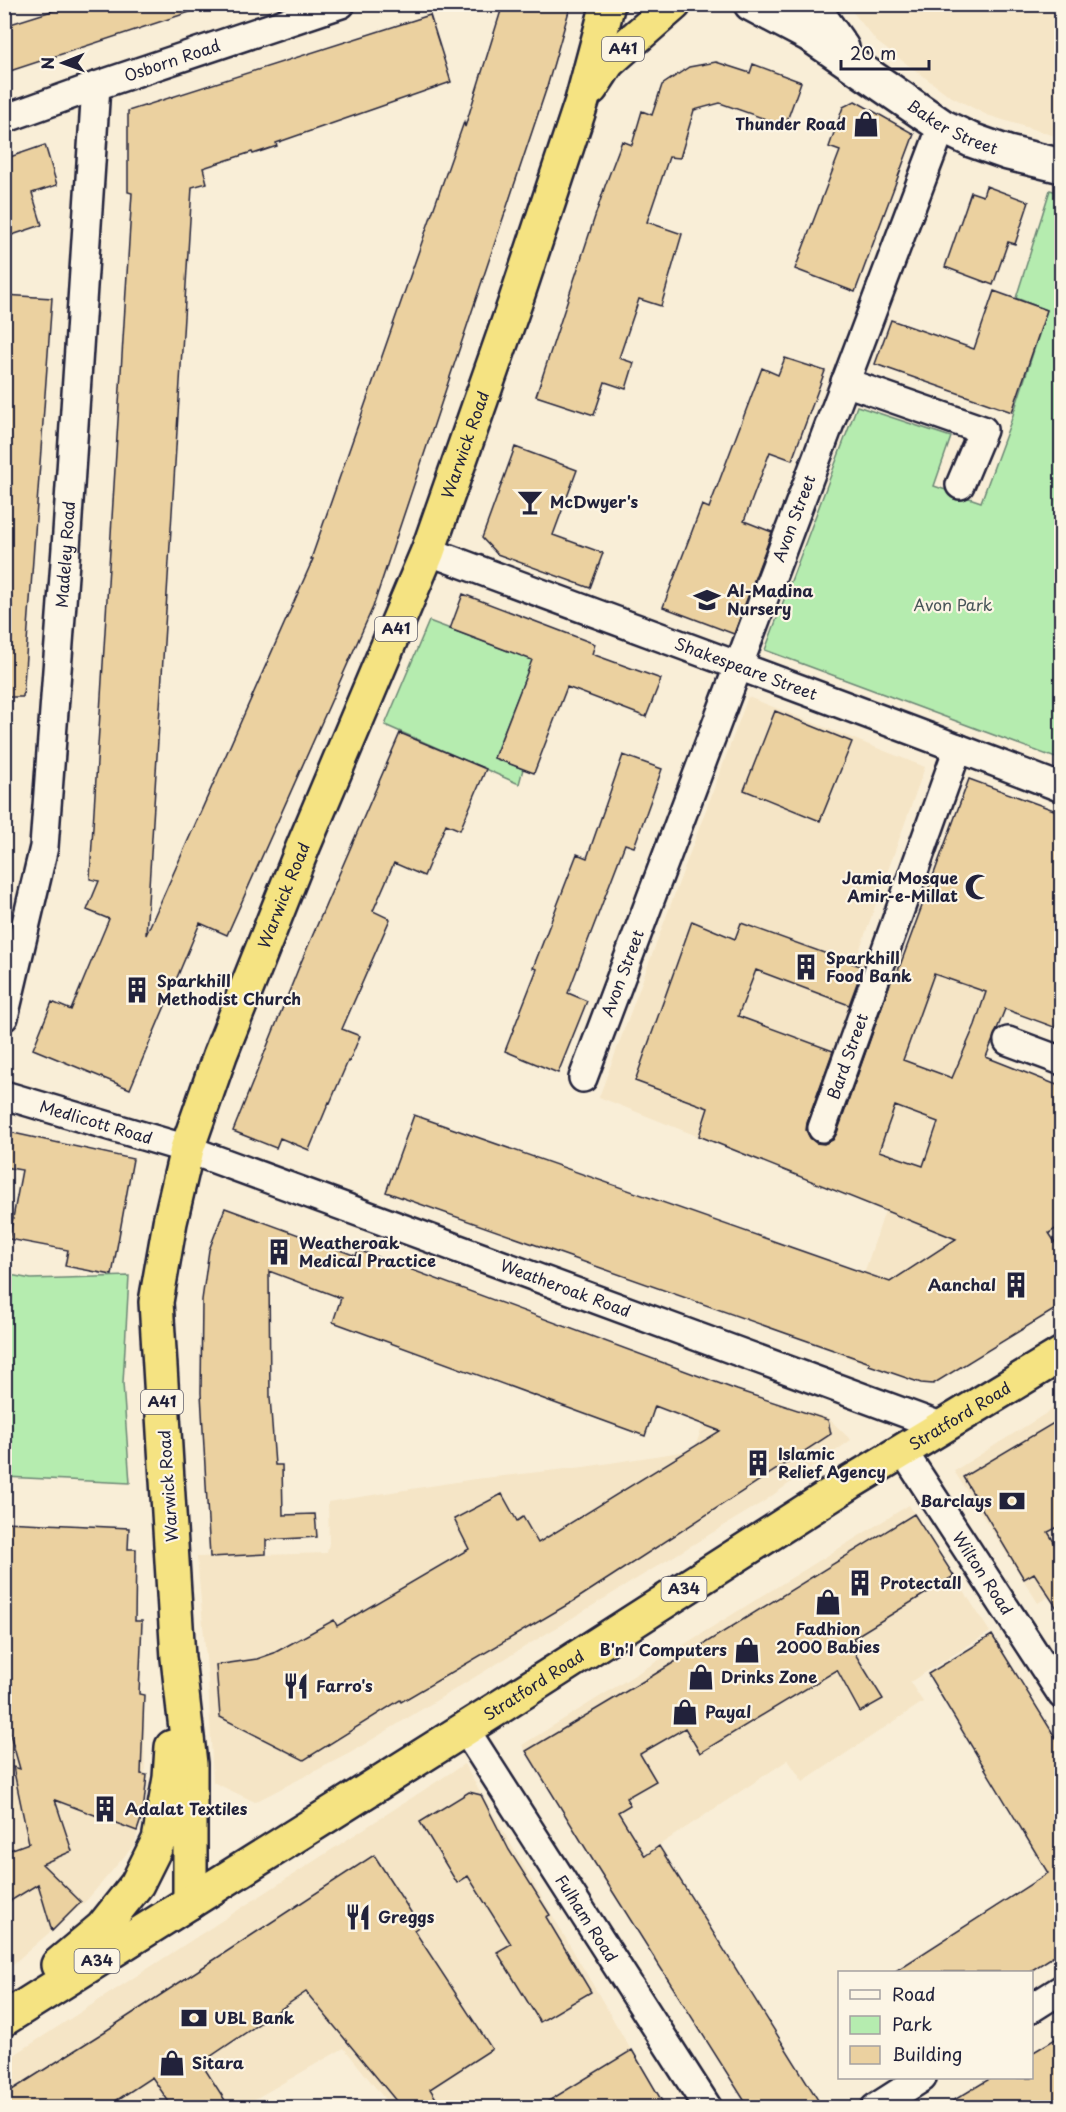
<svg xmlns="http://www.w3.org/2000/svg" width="1066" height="2112" font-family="'Playpen Sans',sans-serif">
<rect width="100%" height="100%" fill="#f9eed7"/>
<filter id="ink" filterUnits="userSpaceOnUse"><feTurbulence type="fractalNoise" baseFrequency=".0167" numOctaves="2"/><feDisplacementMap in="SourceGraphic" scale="12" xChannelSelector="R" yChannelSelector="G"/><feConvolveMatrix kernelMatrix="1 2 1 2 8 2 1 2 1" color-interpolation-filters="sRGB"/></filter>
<g filter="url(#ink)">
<path fill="#f5e5c6" d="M847,5H1061V138L987,115L950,96L877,42Z
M748,697L925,767L858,954L901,963L986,992L936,1121L926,1157L1061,1194V1304L933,1384L921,1383L837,1354L885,1211L599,1097Z
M737,1390L828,1418L851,1440L763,1502L350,1753L255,1802L213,1782L208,1681L197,1557L327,1553L329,1543L328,1502L475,1479L584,1467L694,1450L703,1425L722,1431Z
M1061,1404V1589L1038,1603L954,1471Z
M909,1505L990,1632L910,1682L923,1702L803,1782L788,1760L605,1881L522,1745Z
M4,1687L60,1691L144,1695L145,1793L135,1844L87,1900L5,1971Z
M464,1764L631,2050L538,2107H391L344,2048L241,2107L5,2108V2061Z"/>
<path fill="#b5ecaf" stroke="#6c8775" stroke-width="1.5" d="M1050,190L1061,193V760L765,650L857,406L951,437L934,486L981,502L1011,421L1047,310L1016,298Z
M429,621L562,671L526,676L494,757L523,769L519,784L385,725Z
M5,1274L31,1279L129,1276L123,1383L130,1483L5,1477Z"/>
<path fill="#ebd1a0" stroke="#22223b" stroke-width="1.5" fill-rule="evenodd" d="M74,4H198L199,9L4,73V26Z
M503,4H571L547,87L373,607L227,935L200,923L130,1089L33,1049L52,1002L71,1010L109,919L87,910L99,881L90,879L91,859L132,193L128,192V111L430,15L451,82L276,143L277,146L253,154L252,152L203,168L207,183L192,187L146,935L313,559H311L464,122L465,127Z
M716,62L750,73L753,64L801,82L785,126L720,103L694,110L680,158L669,157L647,222L682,234L661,306L639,299L619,358L634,363L626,389L605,382L594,415L536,396L605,186L622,141L632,145L642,111L652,115L662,85L689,67Z
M855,101L914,134L855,292L795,269L840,151L829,147L843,107Z
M45,145L57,185L32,193L42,225L12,235L4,211V159Z
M986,186L1029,202L1015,244L1008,242L993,285L945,267L971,192L983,196Z
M994,291L1047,310L1012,412L875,364L891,320L974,349Z
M4,295L52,298L23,697H4Z
M785,358L825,371L792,460L770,452L744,521L772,532L734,634L663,607L702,505L709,508L762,368L778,375Z
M515,447L577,470L553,535L603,553L590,588L497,554L482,538Z
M463,594L595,644L592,654L661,679L646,717L567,687L534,773L494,758L532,660L450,629Z
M775,711L852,742L820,821L744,790Z
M400,733L486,769L460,830L446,824L424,876L394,863L373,911L390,919L342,1029L360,1036L349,1062L348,1061L330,1103L329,1102L309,1150L280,1138L276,1148L233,1131L299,967Z
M623,755L662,769L634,847L625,844L568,993L587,1001L558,1073L505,1051L537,969L533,968L577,854L587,858Z
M969,779L1062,813V1030L1005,1009L986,1057L1062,1087V1225L1049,1233L1062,1253V1305L933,1384L921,1383L869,1365L870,1363L386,1192L414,1115L890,1282L956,1239L699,1136L708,1108L635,1081L692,921L735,939L741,923L863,967L849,1005L756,970L738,1016L833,1051L807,1123L806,1130L810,1138L816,1143L824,1144L833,1140L837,1133L892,978L895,979ZM934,974L986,992L975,1025L952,1078L903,1060ZM895,1106L938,1122L923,1166L879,1151Z
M4,1131L133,1159L112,1275L65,1266L68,1250L9,1239L22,1170L4,1167Z
M225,1208L356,1256L358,1250L737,1390L828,1420L831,1434L572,1602L401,1702L400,1700L304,1760L220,1717L216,1665L257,1659L274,1653L334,1620L337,1626L469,1549L454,1519L502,1494L517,1521L523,1517L538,1543L720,1431L655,1406L645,1436L333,1322L341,1298L269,1271L270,1397L275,1465H282L283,1515L315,1514L317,1537L266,1540V1554L210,1557L201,1393L202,1300L209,1250Z
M1062,1418V1525L1048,1532L1062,1555V1616L1034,1573L1024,1579L963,1477Z
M914,1514L954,1576L853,1638L858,1645L852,1649L883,1699L860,1712L837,1670L700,1753L685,1728L640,1754L656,1781L626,1798L630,1805L618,1812L645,1856L659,1846L823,2108H749L594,1862L526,1751L652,1676Z
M4,1522L129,1528L128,1549H136L135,1621H142L139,1694L144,1695L141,1774L147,1775L143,1813L137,1831L55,1800L72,1851L42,1864L81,1902L52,1931L38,1884L4,1905V1852L29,1843L13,1767L20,1769L4,1712Z
M992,1635L1062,1748V1951L1029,1972H894L1048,1873L928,1674Z
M469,1792L481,1795L509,1850L550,1915L546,1917L591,1992L540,2022L497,1952L511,1944L468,1876L457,1883L420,1822Z
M374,1855L420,1926L414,1930L492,2049L430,2089L442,2108H402L306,1992L201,2063L230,2108H173L152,2077L105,2108H4V2095L104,2032Z
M1062,2035V2108H941L991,2078H1032V2053Z
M632,2050L666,2108H537Z"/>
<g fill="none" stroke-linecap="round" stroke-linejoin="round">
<g stroke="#22223b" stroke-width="32">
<g id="street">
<path id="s1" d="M4,119L96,86L341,4"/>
<path d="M845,382L983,430L960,485"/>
<path id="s2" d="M428,551C639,630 851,706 1062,788"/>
<path id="s3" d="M4,1017L44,847L66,548L96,86"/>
<path d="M1008,1041L1062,1061"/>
<path id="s4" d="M583,1078L942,126"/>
<path id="s5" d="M4,1095L187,1149L943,1427"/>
<path id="s6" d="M822,1128L958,748"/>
<path id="s7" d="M903,1451L1062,1695"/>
<path id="s8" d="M465,1729L708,2108"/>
<path d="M1032,2008L1062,1989"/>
<path d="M875,2108L922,2078"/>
</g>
</g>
<g stroke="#22223b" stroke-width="38">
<g id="secondary">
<path id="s9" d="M751,4L810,35L942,126L971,140L1008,153L1062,166"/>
<path d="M811,4L842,48"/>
</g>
</g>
<g stroke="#22223b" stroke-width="38">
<g id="highway">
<path d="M591,88L608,62L674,4"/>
<path id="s10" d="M190,1902V1764L178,1658L156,1302L170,1222L187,1149L220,1055L303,847L428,551L515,303L582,101L608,4"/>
<path d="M58,1965L102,1928L137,1884L159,1840L170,1778L172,1747"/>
<path id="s11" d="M4,2019L503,1705L851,1482L1062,1354"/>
</g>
</g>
<use href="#street" stroke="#fcf5e5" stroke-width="27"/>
<use href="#secondary" stroke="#fcf5e5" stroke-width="33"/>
<use href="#highway" stroke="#f5e382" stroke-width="33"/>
</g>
</g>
<defs>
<g id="shop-bare" transform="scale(2.07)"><path d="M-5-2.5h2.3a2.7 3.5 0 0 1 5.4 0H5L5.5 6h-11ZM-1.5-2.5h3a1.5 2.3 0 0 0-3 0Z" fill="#22223b" stroke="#fcf5e5" stroke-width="2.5" paint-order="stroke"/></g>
<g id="bar-bare" transform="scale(2.07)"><path d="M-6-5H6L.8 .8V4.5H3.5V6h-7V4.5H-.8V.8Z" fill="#22223b" stroke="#fcf5e5" stroke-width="2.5" paint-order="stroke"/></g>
<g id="school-bare" transform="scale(2.07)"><path d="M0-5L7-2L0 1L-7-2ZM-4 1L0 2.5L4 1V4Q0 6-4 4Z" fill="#22223b" stroke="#fcf5e5" stroke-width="2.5" paint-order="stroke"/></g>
<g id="mosque-bare" transform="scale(2.07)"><path d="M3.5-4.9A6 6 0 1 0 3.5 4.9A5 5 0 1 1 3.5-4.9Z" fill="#22223b" stroke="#fcf5e5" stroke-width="2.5" paint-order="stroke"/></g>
<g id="building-bare" transform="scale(2.07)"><path d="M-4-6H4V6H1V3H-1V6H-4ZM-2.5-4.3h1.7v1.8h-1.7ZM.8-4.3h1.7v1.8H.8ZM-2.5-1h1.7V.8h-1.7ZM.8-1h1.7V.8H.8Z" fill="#22223b" stroke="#fcf5e5" stroke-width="2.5" paint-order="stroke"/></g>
<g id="bank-bare" transform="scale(2.07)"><path d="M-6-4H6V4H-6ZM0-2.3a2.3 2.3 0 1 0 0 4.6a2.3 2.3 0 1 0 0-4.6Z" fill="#22223b" stroke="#fcf5e5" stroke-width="2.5" paint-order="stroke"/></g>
<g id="restaurant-bare" transform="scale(2.07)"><path d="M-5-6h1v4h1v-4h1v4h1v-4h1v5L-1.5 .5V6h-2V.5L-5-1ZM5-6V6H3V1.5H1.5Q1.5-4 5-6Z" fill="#22223b" stroke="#fcf5e5" stroke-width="2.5" paint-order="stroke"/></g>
</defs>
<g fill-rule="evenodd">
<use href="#shop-bare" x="866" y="124"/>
<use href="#bar-bare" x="530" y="502"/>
<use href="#school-bare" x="707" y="600"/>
<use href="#mosque-bare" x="978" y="887"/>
<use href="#building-bare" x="806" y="967"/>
<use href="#building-bare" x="137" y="990"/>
<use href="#building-bare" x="279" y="1252"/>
<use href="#building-bare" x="1016" y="1285"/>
<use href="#building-bare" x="758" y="1463"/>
<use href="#bank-bare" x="1012" y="1501"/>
<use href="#building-bare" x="860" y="1583"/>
<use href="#shop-bare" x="828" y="1602"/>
<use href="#shop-bare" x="747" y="1650"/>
<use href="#shop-bare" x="701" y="1677"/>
<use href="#restaurant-bare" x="296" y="1686"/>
<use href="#shop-bare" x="685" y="1712"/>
<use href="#building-bare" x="105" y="1809"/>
<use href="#restaurant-bare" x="358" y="1917"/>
<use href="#bank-bare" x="194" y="2018"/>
<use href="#shop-bare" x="172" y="2063"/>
</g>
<g text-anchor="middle" stroke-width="4.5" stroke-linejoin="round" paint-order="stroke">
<g fill="#fcf5e5" stroke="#63616e" stroke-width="1.5">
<rect x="602" y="37" width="42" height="24" rx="4.5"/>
<rect x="375" y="617" width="42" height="24" rx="4.5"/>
<rect x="141" y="1390" width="42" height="24" rx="4.5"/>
<rect x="661.5" y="1577" width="45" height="24" rx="4.5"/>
<rect x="74.5" y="1949" width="45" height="24" rx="4.5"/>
</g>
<g font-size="15" font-weight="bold" fill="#22223b">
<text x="623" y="54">A41</text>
<text x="396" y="634">A41</text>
<text x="162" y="1407">A41</text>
<text x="684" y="1594">A34</text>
<text x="97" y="1966">A34</text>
</g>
<g font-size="16" fill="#22223b" stroke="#fcf5e5">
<text dy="6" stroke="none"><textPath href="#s1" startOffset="178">Osborn Road</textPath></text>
<text dy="6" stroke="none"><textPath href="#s9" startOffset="237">Baker Street</textPath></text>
<text dy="6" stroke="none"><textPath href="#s10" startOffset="1515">Warwick Road</textPath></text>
<text dy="6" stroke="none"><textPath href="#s4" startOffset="598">Avon Street</textPath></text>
<text dy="6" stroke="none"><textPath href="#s3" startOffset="468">Madeley Road</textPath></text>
<text dy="6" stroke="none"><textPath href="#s2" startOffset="339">Shakespeare Street</textPath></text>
<text dy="6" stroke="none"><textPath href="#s10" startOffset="1029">Warwick Road</textPath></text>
<text dy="6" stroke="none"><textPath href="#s4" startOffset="112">Avon Street</textPath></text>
<text dy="6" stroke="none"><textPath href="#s6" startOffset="76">Bard Street</textPath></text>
<text dy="6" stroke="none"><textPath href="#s5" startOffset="96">Medlicott Road</textPath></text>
<text dy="6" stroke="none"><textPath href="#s5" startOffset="594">Weatheroak Road</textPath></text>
<text dy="6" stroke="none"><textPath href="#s11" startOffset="1130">Stratford Road</textPath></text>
<text transform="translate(168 1486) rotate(-94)" y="6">Warwick Road</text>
<text dy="6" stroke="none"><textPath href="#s7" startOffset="146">Wilton Road</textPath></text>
<text dy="6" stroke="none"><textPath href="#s11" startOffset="626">Stratford Road</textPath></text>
<text dy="6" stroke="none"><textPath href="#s8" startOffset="225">Fulham Road</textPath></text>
</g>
<g font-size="16" font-weight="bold" fill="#22223b" stroke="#fcf5e5" text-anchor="start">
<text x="846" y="130" text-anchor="end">Thunder Road</text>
<text x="550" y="508">McDwyer's</text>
<text x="727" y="597">Al-Madina<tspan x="727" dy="18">Nursery</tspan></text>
<text x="958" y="884" text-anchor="end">Jamia Mosque<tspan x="958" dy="18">Amir-e-Millat</tspan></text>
<text x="826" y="964">Sparkhill<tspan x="826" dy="18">Food Bank</tspan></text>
<text x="157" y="987">Sparkhill<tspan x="157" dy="18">Methodist Church</tspan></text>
<text x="299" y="1249">Weatheroak<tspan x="299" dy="18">Medical Practice</tspan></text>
<text x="996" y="1291" text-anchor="end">Aanchal</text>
<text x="778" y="1460">Islamic<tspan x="778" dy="18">Relief Agency</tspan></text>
<text x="992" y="1507" text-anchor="end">Barclays</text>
<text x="880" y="1589">Protectall</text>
<text x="828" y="1635" text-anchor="middle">Fadhion<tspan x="828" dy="18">2000 Babies</tspan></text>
<text x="727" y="1656" text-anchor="end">B'n'I Computers</text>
<text x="721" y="1683">Drinks Zone</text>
<text x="316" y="1692">Farro's</text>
<text x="705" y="1718">Payal</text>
<text x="125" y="1815">Adalat Textiles</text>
<text x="378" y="1923">Greggs</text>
<text x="214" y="2024">UBL Bank</text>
<text x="192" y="2069">Sitara</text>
</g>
<g font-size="16" fill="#475458" stroke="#fcf5e5">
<text x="953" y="611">Avon Park</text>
</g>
</g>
<rect width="1066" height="2112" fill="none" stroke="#fcf5e5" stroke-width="24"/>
<rect x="12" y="12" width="1042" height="2088" fill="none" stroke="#22223b" stroke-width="2" filter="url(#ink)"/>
<rect x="838" y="1971" width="195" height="108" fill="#fcf5e5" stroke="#a5a1a1" stroke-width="1.5"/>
<rect x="850" y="1990" width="30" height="9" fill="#fcf5e5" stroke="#a5a1a1" stroke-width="1.5"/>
<text x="892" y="2001" font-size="18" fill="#22223b">Road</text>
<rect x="850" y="2016" width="30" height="18" fill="#b5ecaf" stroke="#a5a1a1" stroke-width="1.5"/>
<text x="892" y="2031" font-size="18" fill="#22223b">Park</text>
<rect x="850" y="2046" width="30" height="18" fill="#ebd1a0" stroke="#a5a1a1" stroke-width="1.5"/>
<text x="892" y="2061" font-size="18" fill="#22223b">Building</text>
<g transform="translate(63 63) rotate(269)" stroke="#fcf5e5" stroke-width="4.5" paint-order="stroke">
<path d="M0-4.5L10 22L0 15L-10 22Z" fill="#22223b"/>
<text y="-9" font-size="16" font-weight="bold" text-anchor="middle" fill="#22223b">N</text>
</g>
<path d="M841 60v9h88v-9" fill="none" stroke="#22223b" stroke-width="3"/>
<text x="850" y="60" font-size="18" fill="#22223b" stroke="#fcf5e5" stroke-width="4.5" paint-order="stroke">20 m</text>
</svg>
